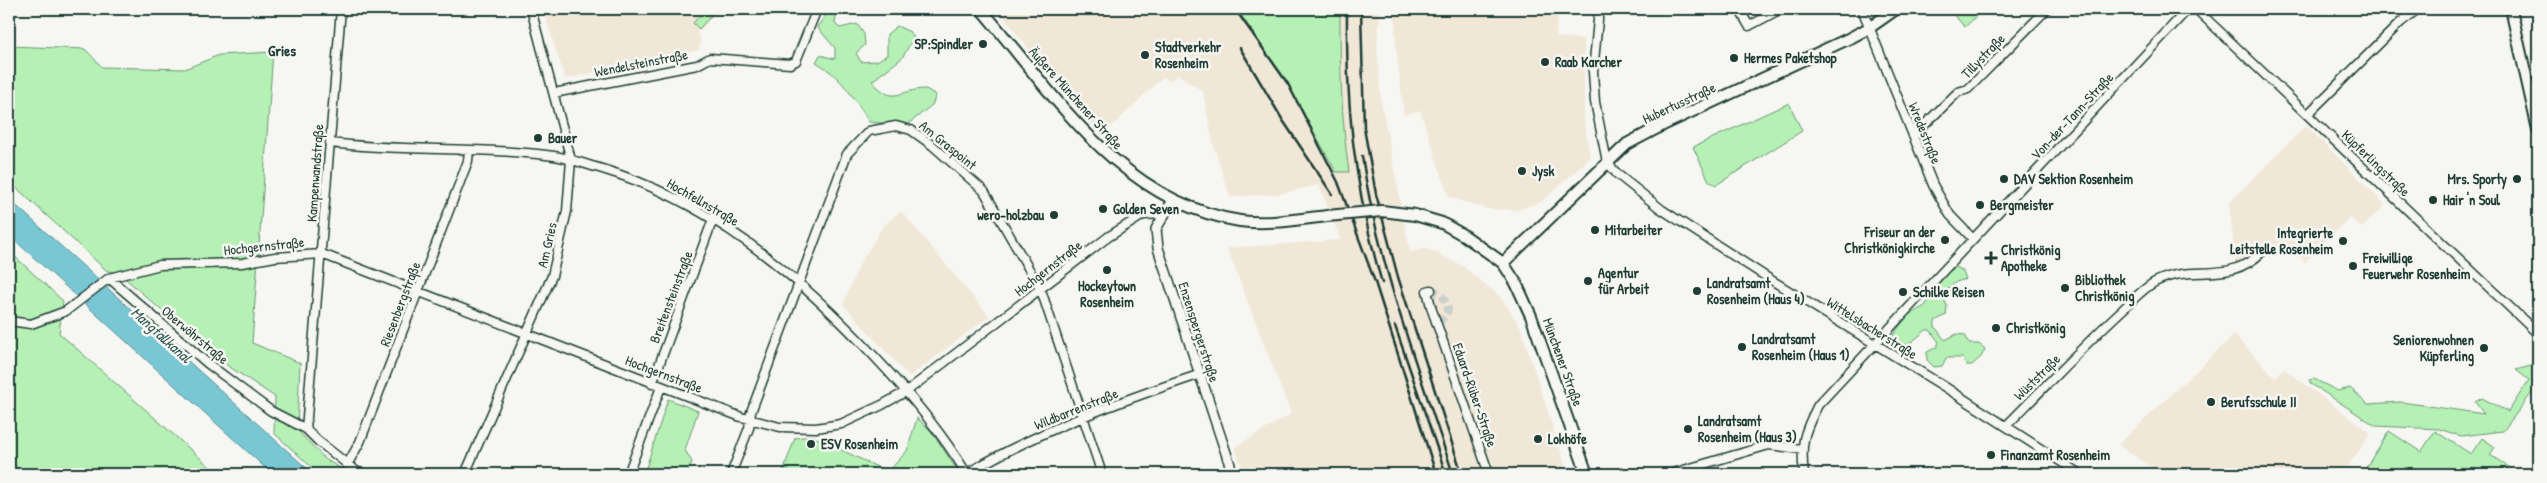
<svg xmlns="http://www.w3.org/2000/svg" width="2547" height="483" font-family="'Patrick Hand',sans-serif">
<rect width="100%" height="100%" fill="#f6f6f2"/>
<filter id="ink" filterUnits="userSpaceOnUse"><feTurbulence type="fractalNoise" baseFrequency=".02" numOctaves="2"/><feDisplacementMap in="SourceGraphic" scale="10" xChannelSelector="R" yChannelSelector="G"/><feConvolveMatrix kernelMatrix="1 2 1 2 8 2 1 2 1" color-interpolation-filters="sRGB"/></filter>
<g filter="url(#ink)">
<path fill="#f1e7d7" d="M543,9H719L697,33L701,40L699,50L565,79Z
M997,9H1237L1286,81L1337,172L1349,171L1343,131L1341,82L1340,9H1380L1377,47L1381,101L1410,252L1426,248L1461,265L1500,296L1520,326L1568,474H1244L1235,447L1291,414L1227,248L1341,240L1319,185L1279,194L1230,197L1213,144L1203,91L1178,75L1170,81L1163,77L1103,135L1068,97Z
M1395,9H1558L1556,37L1584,39V120L1590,158L1541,202L1518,210L1487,209L1449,197L1420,110L1404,115L1396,48Z
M2306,125L2385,205L2362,228L2350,217L2305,262L2285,243L2270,257L2256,244L2236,265L2229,203Z
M901,211L989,316L909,377L843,304L860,264L883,226Z
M2234,335L2275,377L2284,369L2371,433L2343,474H2161L2118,445Z"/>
<path fill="#b5f0b4" stroke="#6a9674" d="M706,9H717L699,29L693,23Z
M830,9H846L836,15L835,24L840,28L857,24L864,34L865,45L856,53L861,62L877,61L887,55V34L897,26L910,32L914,37L902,58L872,81C895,107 898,89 926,89L936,95L932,105L907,125L869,122C855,99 841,76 816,62L820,55L835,59V48L817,27Z
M1237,9H1340C1340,64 1341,117 1349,172H1336L1286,81Z
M1948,9H1984L1965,27Z
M9,46L85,49L102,67L185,69L219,55L273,52L252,343L300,363L297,430L325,459L350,474H319L274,433L275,397L213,356L118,272L107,271L9,181Z
M1789,103L1802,131L1716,185L1709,181L1693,147Z
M9,251L63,301L59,333L218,474H24L9,459Z
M1956,267L1962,270L1966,279L1956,282L1942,294L1947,306L1946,315L1935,321V327L1945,340L1957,334L1965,335L1969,344H1979L1985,349L1981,357L1972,365H1966L1963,358H1946L1942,366L1934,367L1927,360V352L1937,347L1939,342L1930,330H1926L1908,345L1896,343L1893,335L1908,315L1925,306L1945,274Z
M2538,364V385L2503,431L2461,436L2439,429L2376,426L2311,384L2309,380L2314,379L2338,391L2350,388L2368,404L2401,402L2484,414L2475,402L2482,398L2508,412L2529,380L2516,370Z
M668,399L698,411L685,450L692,462L687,474H644Z
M917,418L931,431L960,474H782L795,438L812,436L888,472L907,451Z
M2389,431L2421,452L2435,431L2471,454L2482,438L2495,447L2490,455L2520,474H2362Z"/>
<path fill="#79c7d5" stroke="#559095" d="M9,199L313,474H272L9,235Z"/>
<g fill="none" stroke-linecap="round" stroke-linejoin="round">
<path stroke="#cbd1cc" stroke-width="8" stroke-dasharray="8 4" stroke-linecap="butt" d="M1431,290C1442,292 1446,300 1448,310L1441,321"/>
<g stroke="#1f3d34" stroke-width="11">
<path id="minor" d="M1599,9L1593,72L1595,102L1607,162L1617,174L1661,209L1768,278L1945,387L2080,474
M1739,9L1749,26L1781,9
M1862,9L1933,185L1950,215L1973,239
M2196,9L2538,334
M554,93L697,65L710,58L790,64L796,61L817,9
M2308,114L2401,22L2418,9
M1913,136L1958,92L1968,89L2047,9
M330,143C404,152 480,146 554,156C569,158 584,164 599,168C708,200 796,273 873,355C908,392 940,430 967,474
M109,278L207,363L271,411L306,429L318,441L360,474
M1431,290L1427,291L1432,310L1489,474
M9,321L31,324L66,311L109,278L160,265L242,263L275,257L322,254L741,417L780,427L816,428L841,424L882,405L907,391L1108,237L1143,215L1163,214
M652,384L713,219
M2006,426C2044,388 2081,348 2120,312C2131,302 2142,289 2155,282C2194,262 2227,287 2263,251
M306,429L341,9
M347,465L360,442L468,161L469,150
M465,474L552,276L567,211L571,160L531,9
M628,474L661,387
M731,474L749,428L751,412L847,154L869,131L896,126L911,130L932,145L984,191L1041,290L1102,474
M966,474C1038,431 1120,401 1198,375
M1670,474L1769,445L1801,449
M1804,474C1800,443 1804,432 1818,405L2188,9"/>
</g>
<g stroke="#1f3d34" stroke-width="12">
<path id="tertiary" d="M1173,200L1156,229L1158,248L1233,474"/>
</g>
<g stroke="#1f3d34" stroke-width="14">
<path id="secondary" d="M981,9C1054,94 1120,202 1240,221C1269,225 1299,219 1327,216
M2511,9L2538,130
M1415,215L1442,223L1465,236L1503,263L1516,283L1531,316L1587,474
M1503,263L1627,144L1663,125L1850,38L1869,28L1896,9"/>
</g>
<use href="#minor" stroke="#f6f6f2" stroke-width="8"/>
<use href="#tertiary" stroke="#f6f6f2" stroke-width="9"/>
<use href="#secondary" stroke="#f6f6f2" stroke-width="10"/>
<path stroke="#1f3d34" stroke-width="2.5" d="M1235,9L1288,84L1338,182L1375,282L1436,474
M1347,9C1346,108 1354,187 1382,283
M1361,9L1364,128L1376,194L1398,277L1462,474
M1240,48L1282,119L1332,194
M1362,156C1378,265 1419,370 1453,474
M1395,326L1446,474"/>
<g stroke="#1f3d34" stroke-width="14" stroke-linecap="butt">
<path id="secondary-bridge" d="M1327,216L1382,211L1415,215"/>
</g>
<use href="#secondary-bridge" stroke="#f6f6f2" stroke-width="10"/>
</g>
</g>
<g fill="#1f3d34" stroke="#f6f6f2" stroke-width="2">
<circle cx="983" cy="44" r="5"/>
<circle cx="1145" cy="55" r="5"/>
<circle cx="1734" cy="58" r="5"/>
<circle cx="1545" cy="62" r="5"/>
<circle cx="538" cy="138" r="5"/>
<circle cx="1522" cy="171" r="5"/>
<circle cx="2004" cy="179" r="5"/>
<circle cx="2517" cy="179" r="5"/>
<circle cx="2433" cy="200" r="5"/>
<circle cx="1980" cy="205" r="5"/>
<circle cx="1103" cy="209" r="5"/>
<circle cx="1054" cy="215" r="5"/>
<circle cx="1595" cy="230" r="5"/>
<circle cx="1945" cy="240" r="5"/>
<circle cx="2343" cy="241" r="5"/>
<path d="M1988.5 250.5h5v5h5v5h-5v5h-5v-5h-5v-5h5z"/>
<circle cx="2353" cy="266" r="5"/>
<circle cx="1107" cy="270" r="5"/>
<circle cx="1588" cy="281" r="5"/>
<circle cx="2065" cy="288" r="5"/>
<circle cx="1697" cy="291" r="5"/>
<circle cx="1903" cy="292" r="5"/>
<circle cx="1996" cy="328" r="5"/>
<circle cx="1742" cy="347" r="5"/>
<circle cx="2484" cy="348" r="5"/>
<circle cx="2211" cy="402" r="5"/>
<circle cx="1688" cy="429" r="5"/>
<circle cx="1538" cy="439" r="5"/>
<circle cx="811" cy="444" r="5"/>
<circle cx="1991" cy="455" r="5"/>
</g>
<g text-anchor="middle" stroke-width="5" stroke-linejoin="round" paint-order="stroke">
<g font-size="14" font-weight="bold" fill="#1f3d34" stroke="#f6f6f2" text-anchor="start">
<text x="973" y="49" text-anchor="end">SP:Spindler</text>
<text x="1155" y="52">Stadtverkehr<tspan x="1155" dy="16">Rosenheim</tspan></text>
<text x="1744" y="63">Hermes Paketshop</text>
<text x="1555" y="67">Raab Karcher</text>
<text x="548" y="143">Bauer</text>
<text x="1532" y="176">Jysk</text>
<text x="2014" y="184">DAV Sektion Rosenheim</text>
<text x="2507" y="184" text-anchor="end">Mrs. Sporty</text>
<text x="2443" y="205">Hair 'n Soul</text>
<text x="1990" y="210">Bergmeister</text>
<text x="1113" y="214">Golden Seven</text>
<text x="1044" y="220" text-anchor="end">wero-holzbau</text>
<text x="1605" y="235">Mitarbeiter</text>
<text x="1935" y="237" text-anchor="end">Friseur an der<tspan x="1935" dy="16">Christkönigkirche</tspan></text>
<text x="2333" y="238" text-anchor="end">Integrierte<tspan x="2333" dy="16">Leitstelle Rosenheim</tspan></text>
<text x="2001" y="255">Christkönig<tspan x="2001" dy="16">Apotheke</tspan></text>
<text x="2363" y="263">Freiwillige<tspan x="2363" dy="16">Feuerwehr Rosenheim</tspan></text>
<text x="1598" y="278">Agentur<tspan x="1598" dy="16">für Arbeit</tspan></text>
<text x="2075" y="285">Bibliothek<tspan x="2075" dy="16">Christkönig</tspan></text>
<text x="1707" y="288">Landratsamt<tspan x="1707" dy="16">Rosenheim (Haus 4)</tspan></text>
<text x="1107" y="291" text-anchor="middle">Hockeytown<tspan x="1107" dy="16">Rosenheim</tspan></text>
<text x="1913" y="297">Schilke Reisen</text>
<text x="2006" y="333">Christkönig</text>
<text x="1752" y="344">Landratsamt<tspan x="1752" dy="16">Rosenheim (Haus 1)</tspan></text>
<text x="2474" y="345" text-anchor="end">Seniorenwohnen<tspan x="2474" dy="16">Küpferling</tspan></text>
<text x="2221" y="407">Berufsschule II</text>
<text x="1698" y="426">Landratsamt<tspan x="1698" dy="16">Rosenheim (Haus 3)</tspan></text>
<text x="1548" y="444">Lokhöfe</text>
<text x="821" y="449">ESV Rosenheim</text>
<text x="2001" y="460">Finanzamt Rosenheim</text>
</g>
<g font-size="14" fill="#1f3d34" stroke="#f6f6f2">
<text transform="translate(1983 56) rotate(-46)" y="5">Tillystraße</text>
<text transform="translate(641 63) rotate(-11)" y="5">Wendelsteinstraße</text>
<text transform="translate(1076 98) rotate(48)" y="5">Äußere Münchener Straße</text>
<text transform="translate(1679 103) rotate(-25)" y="5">Hubertusstraße</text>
<text transform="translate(2072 116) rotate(-47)" y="5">Von-der-Tann-Straße</text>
<text transform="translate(1925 133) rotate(68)" y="5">Wredestraße</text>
<text transform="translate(948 145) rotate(39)" y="5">Am Graspoint</text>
<text transform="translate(2376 163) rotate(44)" y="5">Küpferlingstraße</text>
<text transform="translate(315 173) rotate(-86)" y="5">Kampenwandstraße</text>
<text transform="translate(703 202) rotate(30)" y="5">Hochfellnstraße</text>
<text transform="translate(547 245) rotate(-77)" y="5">Am Gries</text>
<text transform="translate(264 246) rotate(-6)" y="5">Hochgernstraße</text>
<text transform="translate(1048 268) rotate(-38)" y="5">Hochgernstraße</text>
<text transform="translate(671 297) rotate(-69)" y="5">Breitensteinstraße</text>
<text transform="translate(400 304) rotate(-69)" y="5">Riesenbergstraße</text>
<text transform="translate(1872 328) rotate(32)" y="5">Wittelsbacherstraße</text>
<text transform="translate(1199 332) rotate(72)" y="5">Enzenspergerstraße</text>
<text transform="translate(195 335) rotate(40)" y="5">Oberwöhrstraße</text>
<text transform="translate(1563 362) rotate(70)" y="5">Münchener Straße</text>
<text transform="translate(664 374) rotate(21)" y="5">Hochgernstraße</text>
<text transform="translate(2037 377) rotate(-45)" y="5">Wüststraße</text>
<text transform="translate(1475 395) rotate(71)" y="5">Eduard-Rüber-Straße</text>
<text transform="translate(1076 409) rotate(-22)" y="5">Wildbarrenstraße</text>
</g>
<g font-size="15" font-weight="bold" fill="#1f3d34" stroke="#f6f6f2">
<text x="282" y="56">Gries</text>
</g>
<g font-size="15" font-style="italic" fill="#315954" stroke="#f6f6f2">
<text transform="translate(161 335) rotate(42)" y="5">Mangfallkanal</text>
</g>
</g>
<rect width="2547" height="483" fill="none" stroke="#f6f6f2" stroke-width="30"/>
<rect x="15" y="15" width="2517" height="453" fill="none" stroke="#1f3d34" stroke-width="2" filter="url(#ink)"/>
</svg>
